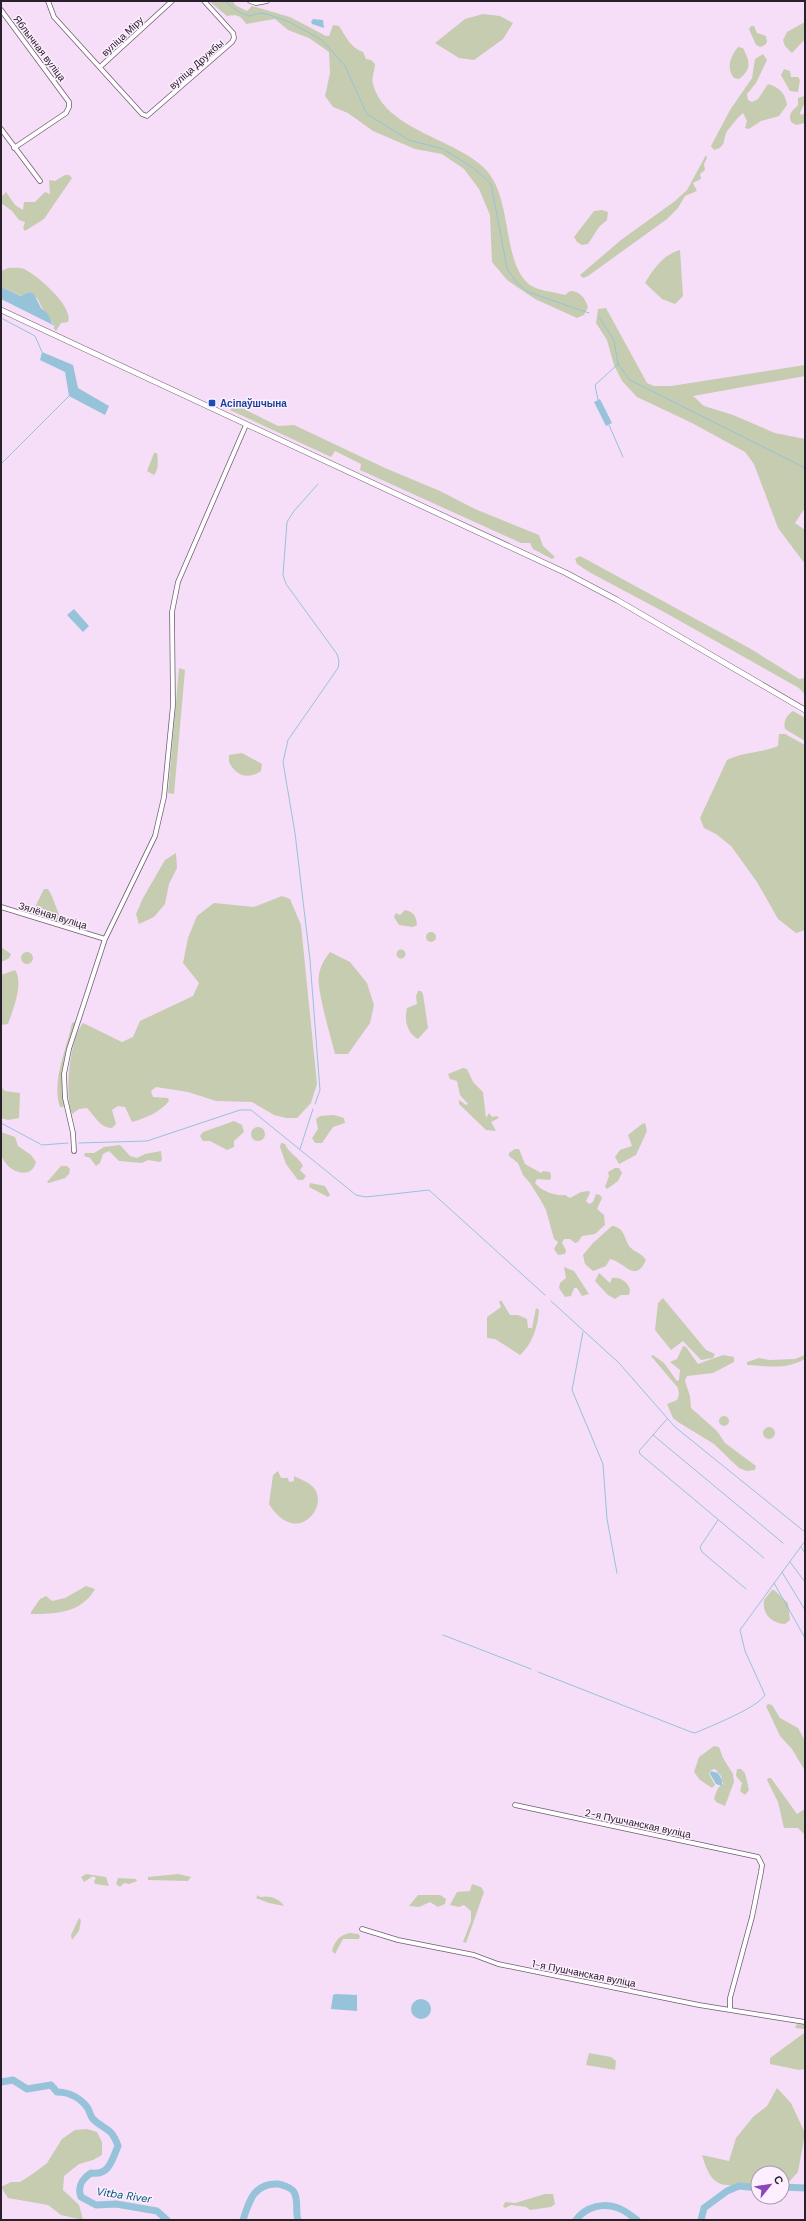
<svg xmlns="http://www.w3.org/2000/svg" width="806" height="2221" font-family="'DM Sans',sans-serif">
<rect width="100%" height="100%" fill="#f6def8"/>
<path fill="#c5ccb0" d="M209,1H233L235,5L247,11L252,6L290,17L326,36H329L333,25L339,26C346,37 351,48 363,52L366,59L371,60L375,64C375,71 371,77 373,84C385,131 459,139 487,171C513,201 502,264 530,285C539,291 555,292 565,295L570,291C580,291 585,298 588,307L584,315L577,318L535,299L507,280L492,262L490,215L479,189L464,169L442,154L415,149L373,131L348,113L333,107L325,96L330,73L329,52L309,38L288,30L275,19L246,24C241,15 236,14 227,16Z
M483,14L500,16L513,23L503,39L474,60L459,58L435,43L465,19Z
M805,22V39L792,53L785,46L783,40L787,32Z
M751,26H754L757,33L766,36L767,42L765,45L760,47L756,45L749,29Z
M738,47L743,48C750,62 752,69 739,79L734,78C726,68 730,57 738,47Z
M763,54L767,60L756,83L747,94L748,100L752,102L758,99L768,84C780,88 785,93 787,105L779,116L761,121L749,129L745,128L747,121L743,113C738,117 732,125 728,130C722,137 728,147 714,150L711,146L730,110L752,78L755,59Z
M784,69L790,71L791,77H798L800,80L798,92L790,91L781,75Z
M804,96V104L800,113L801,115L805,113V123L796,125L791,122C788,114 792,111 798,105V98Z
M706,155L707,158L704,164L705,170L700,174L701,179L693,183L697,191L685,196L678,208L667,219L588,276L583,278L580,275L621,240L675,201L687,190Z
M65,175H69L72,178L44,219L25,231L23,228L25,222L19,220L12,211L1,203V197L6,192L15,205L23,210L24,202H35L45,192L50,194L49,180L55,181Z
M602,210L608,212L607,220L599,227L588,244L582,245L577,242L574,237L594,211Z
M680,250L683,296L675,304L662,299L645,283C654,268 663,255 680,250Z
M8,268C14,268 21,267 26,270C39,277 74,307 68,322L61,323L56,331L54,329V326L57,327C51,322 40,306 38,299L29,292L22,296L1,287V271Z
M606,308L647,383L654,386H671L805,365V376L693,396L704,406L733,415L775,433L805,439V508L795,523L805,530V564L778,528L754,464L745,452L692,423L637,397L622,381L614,365L607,340L596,323L598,309Z
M233,407H240L278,426L294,425L385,468L440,491L475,509L539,535L543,546L555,557L552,559L533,549L530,543H521L360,470L361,464L335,451L331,457L230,410Z
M154,453H157C158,459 159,470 154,475L147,471Z
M580,556L751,649L799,679L805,678V695L799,688L664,612L589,572L577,564L575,559Z
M179,668L185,670L174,794L168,793Z
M793,711L805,718V741L785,729C783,721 787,715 793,711Z
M779,734H785L805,745V930L796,933L778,919L757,882L731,846L716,834L704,828L700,818L727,760C743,752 761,753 778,746Z
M242,753L262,764L261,771C248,780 236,776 229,762V755Z
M176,853L177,868L169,884L165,904L154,917L139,924L136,914L143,898L165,860Z
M44,889H48C54,898 56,909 61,919L60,924L31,915Z
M282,896L290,899L301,925L317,1084L311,1103L297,1118H286L274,1115L252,1102L216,1101L188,1092L156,1087L151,1091L153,1097L168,1098L169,1101C160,1112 146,1118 132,1122L125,1107L118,1106L112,1110L116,1124L112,1128C100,1128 95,1116 87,1108L79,1109L72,1114C64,1095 70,1038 83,1023L122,1042L133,1037L140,1021L193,996L199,983L183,963L188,938L197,916L214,903L254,907Z
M405,910C414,912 416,916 417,925L413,927L399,925L394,917L396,913L400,915Z
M426 937a5 5 0 1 1 10 0a5 5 0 1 1-10 0Z
M1,947L11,954L9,958L4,961H1Z
M396.5 954a4.5 4.5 0 1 1 9 0a4.5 4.5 0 1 1-9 0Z
M21 958a6 6 0 1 1 12 0a6 6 0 1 1-12 0Z
M330,952L350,962L367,983L374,1005L370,1023L348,1054H335C331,1037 316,989 319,974C321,965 324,960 330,952Z
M15,970C24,983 13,1010 8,1024L1,1025V975Z
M418,991H421L423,994L428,1028L418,1039C407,1033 404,1020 407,1008L417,1004L416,996Z
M75,1022L76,1024C69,1052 61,1076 65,1105L63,1107H60C51,1081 67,1049 72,1023Z
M463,1068L467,1069L473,1082L483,1092L486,1118L489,1113L492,1117L497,1116L499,1118L491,1122L496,1131L486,1130L459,1104V1100L466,1105L468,1104L460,1095L457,1081L450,1079L448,1074Z
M1,1087L5,1091L20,1093L19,1118L8,1120L1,1118Z
M334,1115L344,1118L345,1123L333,1127L322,1143H315L312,1138L318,1129L316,1119L320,1116Z
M234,1121L242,1125L244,1132L234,1141V1147L227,1150L210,1141H203L200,1136L203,1132Z
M645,1123L647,1131L636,1155L619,1164L615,1157L620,1150L632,1146L628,1135L642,1124Z
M251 1134a7 7 0 1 1 14 0a7 7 0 1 1-14 0Z
M1,1132L15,1137L18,1146L31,1155L36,1162C31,1181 8,1172 2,1157C0,1151 1,1139 1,1132Z
M281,1143L285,1144C289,1154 298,1156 303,1166L300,1170L306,1176L303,1180H298L286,1164L280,1147Z
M120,1145L130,1156L137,1158L145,1154L161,1151L162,1160L160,1162L148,1160L142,1163L119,1161L109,1151L103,1154L100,1163L96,1166L90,1158L84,1156L85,1153H94L104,1147Z
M515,1149H519L525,1164L541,1173L543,1171L550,1172L551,1177L550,1180L537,1179L535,1183C541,1191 555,1196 565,1195L570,1198L581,1192L589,1191L590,1193L586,1201L589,1204L593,1202L596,1194L600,1195L602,1198L597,1209L604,1215L605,1225L595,1234L582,1236L578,1242L575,1243L570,1239H564L562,1243L566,1250L565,1254L558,1255L554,1249L558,1242L554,1239L546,1210L540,1199L530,1183L523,1175L518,1163L509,1156V1153Z
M61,1166H67L70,1169L69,1174L65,1178L49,1183L47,1182Z
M615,1168H619L622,1173L618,1181L607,1189L605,1187L609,1176L608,1172Z
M310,1183L325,1186L330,1195L328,1197L309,1187Z
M612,1226C626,1227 624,1242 631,1248C636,1253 642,1253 646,1260C635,1284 625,1262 610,1259L606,1266L593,1271L585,1264L583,1255L593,1243Z
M564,1267L574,1271L589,1294L582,1296L577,1288H574L571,1296L565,1297L559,1288L560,1283L566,1278Z
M599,1273L610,1283L612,1278C621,1276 633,1285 629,1295H621L615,1299L608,1295L595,1281Z
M663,1298L706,1350L715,1354L713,1358L701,1360L683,1341L671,1350L655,1330L658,1303Z
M501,1300L510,1315H518L527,1319L528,1328H532L536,1308L539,1310C538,1326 532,1345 520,1355L495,1339L487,1338V1317L501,1307L499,1302Z
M683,1346L686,1347L698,1364L723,1355L734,1357V1362L713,1373L687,1376L685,1381L690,1396L691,1408L717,1431L725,1443L756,1466L755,1470L747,1471L739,1468L714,1444L678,1422L673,1418L667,1404L677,1400L679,1394L678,1388L651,1356L653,1355L664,1363L677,1381L679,1380L680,1370L670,1362L677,1359Z
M805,1355V1359C785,1370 769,1366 747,1365V1362L759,1358L769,1360L795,1359Z
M719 1421a5 5 0 1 1 10 0a5 5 0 1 1-10 0Z
M763 1433a6 6 0 1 1 12 0a6 6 0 1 1-12 0Z
M278,1471L281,1478H288L289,1482L294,1481V1476C300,1479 308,1482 313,1487C331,1506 296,1548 269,1504L273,1475Z
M86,1586L95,1589C81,1613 57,1614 31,1614V1612L40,1599L46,1596L52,1601L65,1598Z
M772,1590H774L788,1603L790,1620L785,1624C772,1623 762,1615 764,1600Z
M768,1704L772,1705L780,1718L798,1728L805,1741V1771L792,1749L780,1736L766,1706Z
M714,1746L719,1747L723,1758L733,1774L734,1782L725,1806L716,1802L714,1798L718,1788L723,1784L721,1776L715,1769L711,1770L709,1774L715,1785L712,1788L700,1780L694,1772L699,1757Z
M737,1769H741L745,1773L749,1790L745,1795L740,1791L742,1783L736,1776Z
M768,1778H771L797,1814L805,1809V1835L798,1828H784L778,1802L767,1780Z
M86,1874L106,1877L109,1886L95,1884L94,1881L96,1878L93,1876L84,1882L81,1877Z
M178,1874L191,1877L188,1881L148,1880V1877Z
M118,1878L136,1879L137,1881L129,1884L124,1883L120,1887L116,1884Z
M472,1884L481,1887L484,1892L466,1943L463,1942L471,1921V1911L464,1905L459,1907L450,1905L457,1892L470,1891Z
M258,1895L260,1897C269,1895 279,1898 284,1906L269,1903L256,1898Z
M418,1895H440L446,1899L445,1904L438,1907L430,1902L419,1907L409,1906Z
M79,1918L81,1920L79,1931L72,1940L71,1935Z
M350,1933L358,1934L360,1936L359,1939H343L335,1954L332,1951C335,1941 339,1935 350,1933Z
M797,2024L805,2025V2069L799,2070L770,2064V2058L804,2033V2029L795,2028Z
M589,2053L611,2057L616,2061L615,2070L586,2065Z
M777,2088L791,2103L805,2133L798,2172L788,2183L782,2184V2173H758V2184C724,2185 713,2193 702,2155L729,2161L736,2138L753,2117L767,2106Z
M87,2129L97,2132L102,2142V2155L93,2160L79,2164L64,2176L63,2190L79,2205L83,2220L61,2215L48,2205L8,2198L1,2187L11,2182H20L34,2173L47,2163L62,2139L75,2130Z
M545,2194H553L555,2204L551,2207L530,2210L526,2207L511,2205L505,2208L503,2206L505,2202L515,2203Z"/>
<path fill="#96c3d9" d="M313,19L323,20L324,28L312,24L311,22Z
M1,287L21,296L29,292L34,294L41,308L48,314L52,323L57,327L1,299Z
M42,352L73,365L78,388L109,406L105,415L69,396L65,372L40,360Z
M600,399L612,423L606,426L594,402Z
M74,609L89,626L83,632L67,615Z
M711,1771L718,1773L722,1780V1786L716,1784L710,1774Z
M336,1994L357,1995V2011L331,2009L333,1995Z
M411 2009a10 10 0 1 1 20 0a10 10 0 1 1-20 0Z"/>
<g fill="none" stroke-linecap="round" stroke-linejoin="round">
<path stroke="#96c3d9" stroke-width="1" d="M224,1L239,12L249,16L260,13L270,15L289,22L322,40L345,66L367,114L409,140L443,149L472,167L491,184L507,268L516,282L528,292L589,313
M599,317L614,340L618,364L630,380L805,468
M3,319L35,336L42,352
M598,400L595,385L618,364
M609,425L623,457
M1,464L69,396
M315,1104L320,1090L310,960L295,833L283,762L288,740L338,668L339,661L337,654L286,584L283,575L287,522L294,511L318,484
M1,1123L42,1145L68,1143
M79,1143L147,1141L240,1110H251L356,1195L366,1197L429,1190L545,1295
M300,1149L313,1109
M551,1301L619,1363L675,1427L805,1532
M583,1332L572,1390L603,1464L607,1519L617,1573
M667,1419L639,1451L640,1454L764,1558
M653,1435L783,1543
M718,1520L700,1547L702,1552L746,1589
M801,1547L805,1553
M790,1562L805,1582
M782,1572L805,1610
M774,1583L805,1638
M443,1635L531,1669
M538,1672L691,1732L695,1733C711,1726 757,1708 765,1695L745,1651L740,1630L805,1541"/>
<path stroke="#96c3d9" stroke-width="7" d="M1,2082L13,2080L27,2089L51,2085L57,2092C69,2092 80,2098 87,2107C90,2111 90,2116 93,2119C105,2131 111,2126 118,2146C112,2160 109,2176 91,2173C82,2179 77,2186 81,2197L96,2205L116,2204L157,2211L167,2220
M782,2187L805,2188
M243,2220C249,2201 254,2183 278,2184C283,2185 292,2188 294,2192C299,2201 295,2211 298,2220
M576,2220C585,2207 604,2202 618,2208C625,2210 631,2216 637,2220
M701,2220L704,2208L727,2191L739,2186L758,2188"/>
<g stroke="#705c73" stroke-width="5.5">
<path id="minor" d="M48,1L54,17L142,114L147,116L232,42L234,38L233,33L204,1
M250,1L256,3L267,1
M1,10L69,102V107L66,113L14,148
M100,67L172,1
M1,129L40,181
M1,907L105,939
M74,1151L73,1133L65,1098L64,1074L69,1049L105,939L155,836L164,797L173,705L172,612L178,582L246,425
M515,1805L758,1857L762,1865L761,1872L752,1917L730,1998V2010
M362,1929L398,1940L474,1955L498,1964L699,2005L805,2022"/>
</g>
<g stroke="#705c73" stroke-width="6">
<path id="major" d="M1,310L566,573L617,600L805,710"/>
</g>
<use href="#minor" stroke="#fff" stroke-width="4"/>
<use href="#major" stroke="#fff" stroke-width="5"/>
</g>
<rect fill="#1a4fb4" stroke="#fdefff" stroke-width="1.5" x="208" y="399" width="8" height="8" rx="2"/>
<g text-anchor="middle" stroke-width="3" stroke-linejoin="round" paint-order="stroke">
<g font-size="10" fill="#28202a" stroke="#fdefff">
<text transform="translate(122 36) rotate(-43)" y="4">вуліца Міру</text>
<text transform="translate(40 48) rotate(53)" y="4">Яблычная вуліца</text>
<text transform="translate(196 64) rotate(-42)" y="4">вуліца Дружбы</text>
<text transform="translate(53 915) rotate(17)" y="4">Зялёная вуліца</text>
<text transform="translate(638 1823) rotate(12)" y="4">2-я Пушчанская вуліца</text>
<text transform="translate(584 1973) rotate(11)" y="4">1-я Пушчанская вуліца</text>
</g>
<g font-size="10" font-weight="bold" fill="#164399" stroke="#fdefff" text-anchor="start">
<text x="220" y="407">Асіпаўшчына</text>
</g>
<g font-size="11" font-style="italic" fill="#005978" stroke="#fdefff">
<text transform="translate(124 2195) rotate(8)" y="4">Vitba River</text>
</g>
</g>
<rect width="806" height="2221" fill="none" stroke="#28202a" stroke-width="4"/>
<g transform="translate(770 2185) rotate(60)"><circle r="19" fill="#fdefff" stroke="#a89caa"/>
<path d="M0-3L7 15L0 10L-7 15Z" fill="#8b48bc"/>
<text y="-6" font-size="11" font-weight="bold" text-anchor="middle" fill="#28202a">С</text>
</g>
</svg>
